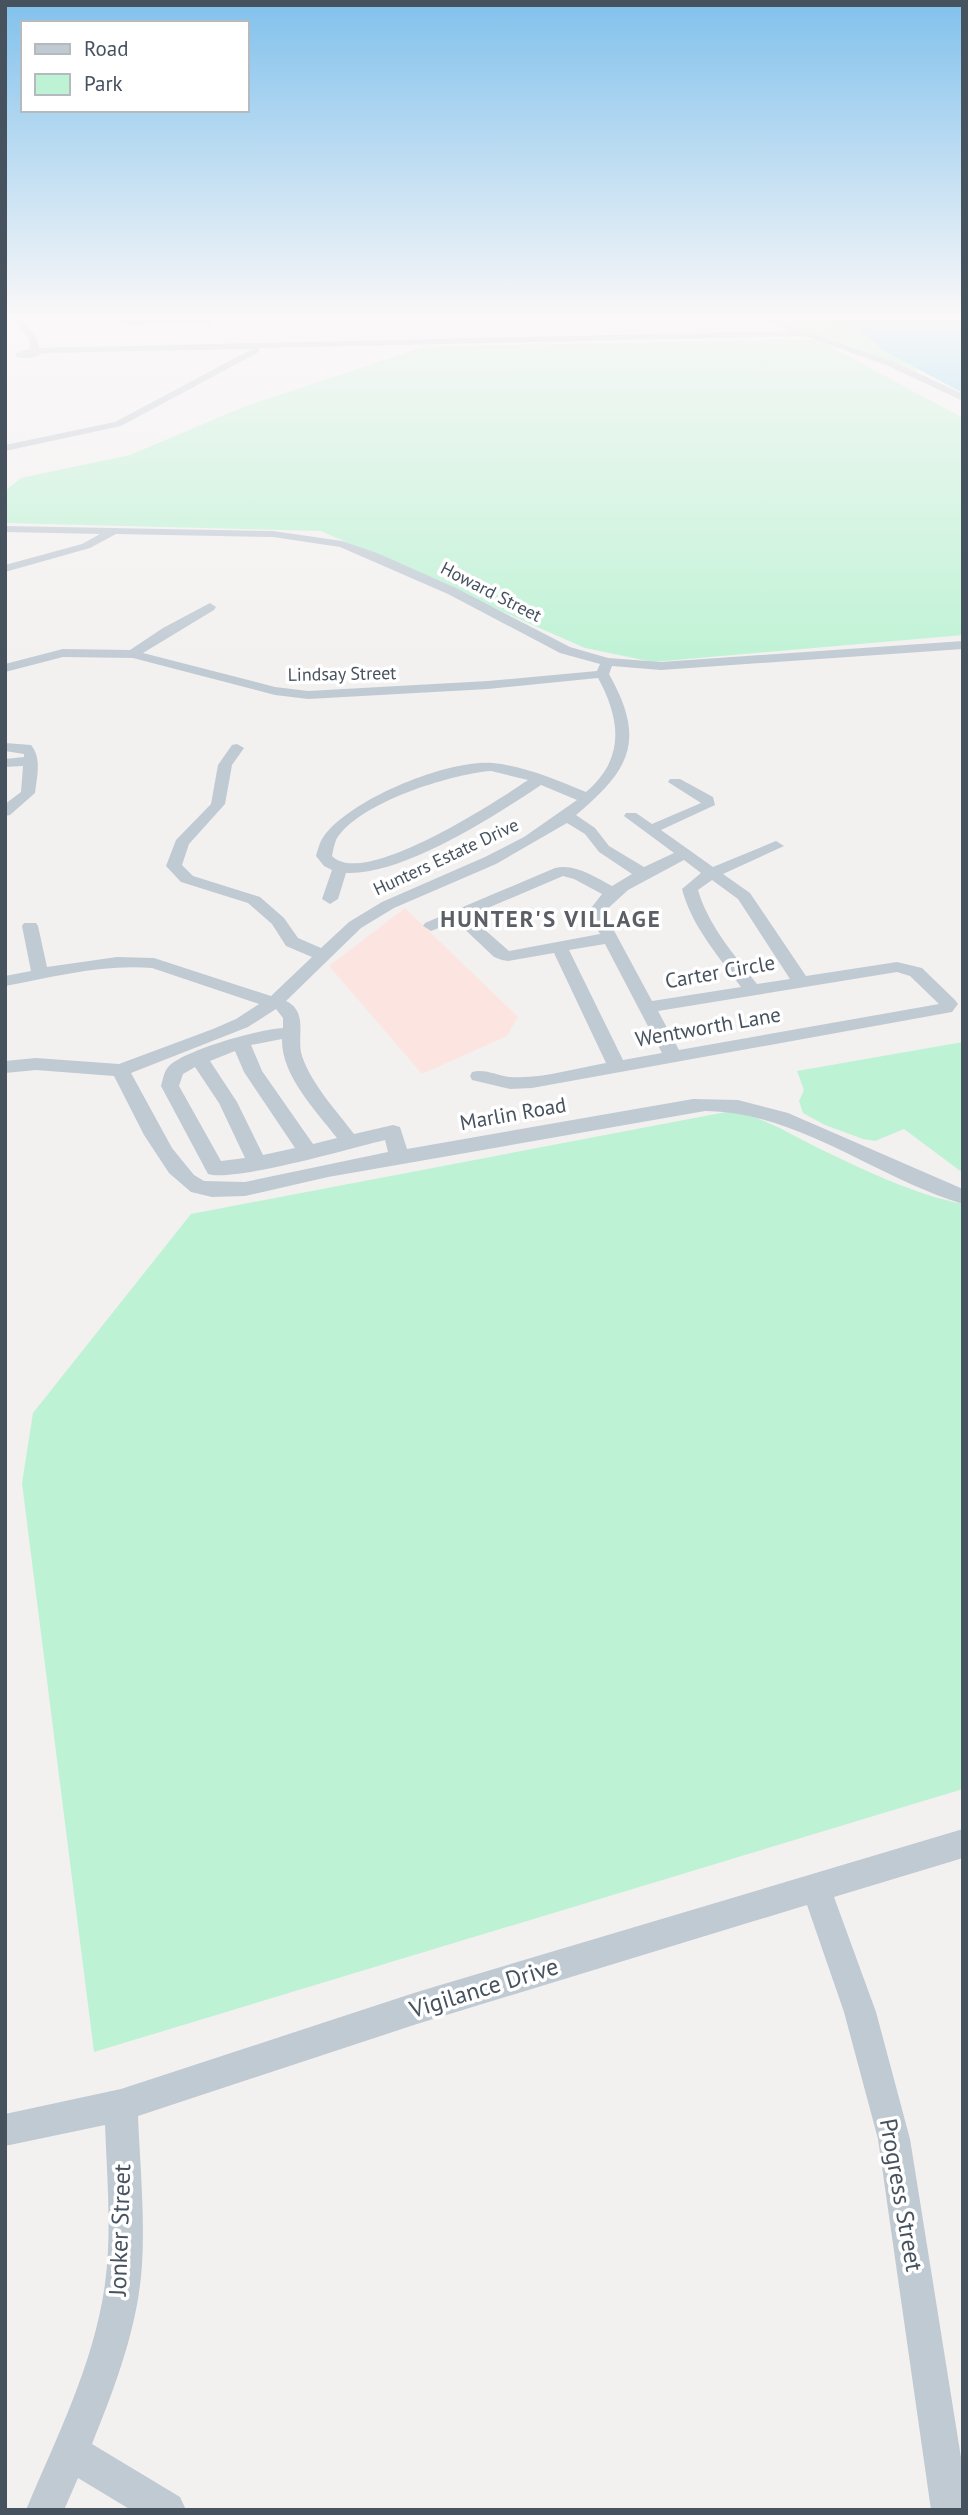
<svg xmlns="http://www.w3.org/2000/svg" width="968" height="2515" font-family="'PT Sans',sans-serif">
<rect width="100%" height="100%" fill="#f3f0f0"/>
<path fill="#fce5e1" d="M405,908L518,1017L507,1036L422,1074L329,966Z"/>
<path fill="#bdf2d4" d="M766,319H963V393L915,367L918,372L854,347Z
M816,339L963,418V635L653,662L585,648L321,531L5,523V491L21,478L130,455L246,406L424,347Z
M963,1042V1173L904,1129L875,1141L863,1139L825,1125L803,1113L799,1101L804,1090L797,1071Z
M726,1112C762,1115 784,1131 816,1147C862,1169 912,1194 963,1204V1789L94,2052L22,1483L33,1413L191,1214Z"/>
<path fill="#88d5f1" d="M817,319H963V393L883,350L859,330Z"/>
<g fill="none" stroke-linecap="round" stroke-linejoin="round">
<path fill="#c0cad3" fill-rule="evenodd" d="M13,319H22L37,339L39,348L790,331L756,319H770L892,361L963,394V401L886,365L805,336L259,348V352L121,426L5,451V445L115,422L252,349L42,353C34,359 25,359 16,357V353L30,349L29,339Z
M108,319H212L213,321L209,323L131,325Z
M5,526L273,531L342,541L377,553L456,588L570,647L608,658L661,662L963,641V649L661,670L612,666L609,674C646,740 631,769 576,815L595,828L609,846L644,867L674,853L624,816L626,813H636L652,824L701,803L668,782L670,779H680L713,797L715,805L661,830L713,867L771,843L776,841L784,846L723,874L750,893L806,976L897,962L922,968L955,1000L958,1004L952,1012L532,1088L510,1089L472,1080L470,1076L472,1072C485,1068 498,1076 511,1077C542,1079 576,1068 606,1063L554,953L508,961L502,960L494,957L456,921L431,931L423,926L425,923L555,868C575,863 595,877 612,886L632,874L599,852L585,834L567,823L496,864L394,908L361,928L286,1001C309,1012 296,1037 302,1056C312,1085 336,1110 354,1134L393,1125L400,1127L407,1149L693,1099L738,1100L788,1113L963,1189V1204C876,1178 798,1112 705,1111L328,1177L245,1196L212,1197L191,1192L169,1173L144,1135L114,1076L36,1070L5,1073V1061L36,1058L119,1064L213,1029L236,1019L259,1004L152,968C102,964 54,977 5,986V976L31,971L22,926L24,923H36L38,926L47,967L117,957L154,958L271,996L312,957L286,946L272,924L248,903L181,882L166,866L176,840L211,804L218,765L232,745L237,744L244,748L232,765L225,804L189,844L182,865L193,876L260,897L284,918L298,938L321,948L349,922L382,902L485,857L524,837L577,800L541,785C495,816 402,876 346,873L338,899L330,904L322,899L332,870L324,866L316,856C318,849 320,841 324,836C351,799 448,759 493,763C524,766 557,780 586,792C625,759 621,720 598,678L488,689L308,699L275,695L133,658L63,657L5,672V664L63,649L130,650L163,628L210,603L216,607L214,610L143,653L275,687L308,691L488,681L597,671L600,664L560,653L448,594L340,547L273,537L116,534L90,548L5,572V565L82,544L100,534L5,532ZM491,771L528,780C497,801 363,889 332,856C333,851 334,845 336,840C357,803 451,774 491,771ZM684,860L701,873L682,889C691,925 719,957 741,987L652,1001L604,912L628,890ZM563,876L574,879L602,894L588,912L600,934L509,951L469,916ZM712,880L738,899L790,979L757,984C735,956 708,925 698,890ZM605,944L662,1053L623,1060L569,950ZM897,972L910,976L939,1004L679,1050L658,1011ZM276,1009L283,1018V1028C260,1029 185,1050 169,1066C164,1071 163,1079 161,1086L208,1174C235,1182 352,1148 385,1140L388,1152L245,1182L204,1181L194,1175L172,1148L131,1073L248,1027ZM282,1039C281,1075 316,1111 337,1138L313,1144L262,1071L251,1045ZM235,1051L244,1072L295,1148L263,1155L237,1102L210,1061ZM195,1067L219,1103L245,1158L221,1161L179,1086L183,1074Z
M5,743L31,745C42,758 37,776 35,793L10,815L5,816V804L21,792L23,766L5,767V759L24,757V754L5,751Z
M963,1829V1858L834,1897L876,2012L910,2139L963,2470V2510H931L878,2139L844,2012L807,1905L417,2024L138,2116C140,2165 145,2215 142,2265C138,2327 115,2387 92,2444L180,2497L186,2510H131L78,2478L64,2510H26C57,2436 94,2364 105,2284C112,2231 107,2178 105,2125L5,2146V2114L121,2089L417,1992Z"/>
</g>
<linearGradient id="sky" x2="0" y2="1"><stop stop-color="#81c1ec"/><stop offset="0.47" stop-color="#faf8f8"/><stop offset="1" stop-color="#faf8f8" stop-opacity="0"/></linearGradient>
<rect width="968" height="672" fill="url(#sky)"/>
<g text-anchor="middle" stroke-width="7" stroke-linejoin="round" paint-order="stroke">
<g font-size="18" fill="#47525f" stroke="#fff">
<text transform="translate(491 592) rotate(27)" y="6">Howard Street</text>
<text transform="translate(342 674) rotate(-1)" y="6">Lindsay Street</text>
<text transform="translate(446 857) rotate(-25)" y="6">Hunters Estate Drive</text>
</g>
<g font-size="21" fill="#47525f" stroke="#fff">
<text transform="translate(720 972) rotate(-10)" y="7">Carter Circle</text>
<text transform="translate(708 1027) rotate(-10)" y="7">Wentworth Lane</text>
<text transform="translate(513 1114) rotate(-10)" y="7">Marlin Road</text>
</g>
<g font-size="23" font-weight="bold" letter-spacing="2" fill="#5c6066" stroke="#fff">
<text x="551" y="927">HUNTER'S VILLAGE</text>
</g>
<g font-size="24" fill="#47525f" stroke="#fff">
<text transform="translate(484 1988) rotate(-17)" y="8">Vigilance Drive</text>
<text transform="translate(901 2195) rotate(80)" y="8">Progress Street</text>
<text transform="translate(120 2230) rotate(-88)" y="8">Jonker Street</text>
</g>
</g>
<rect width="968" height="2515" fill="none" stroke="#47525f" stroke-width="14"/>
<rect x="21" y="21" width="228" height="91" fill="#ffffff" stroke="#b5babf" stroke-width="2"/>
<rect x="35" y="44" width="35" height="10" fill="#c0cad3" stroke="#b5babf" stroke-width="2"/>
<text x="84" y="56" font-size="21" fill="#47525f">Road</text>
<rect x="35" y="74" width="35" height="21" fill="#bdf2d4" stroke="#b5babf" stroke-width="2"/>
<text x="84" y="91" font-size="21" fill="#47525f">Park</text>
</svg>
